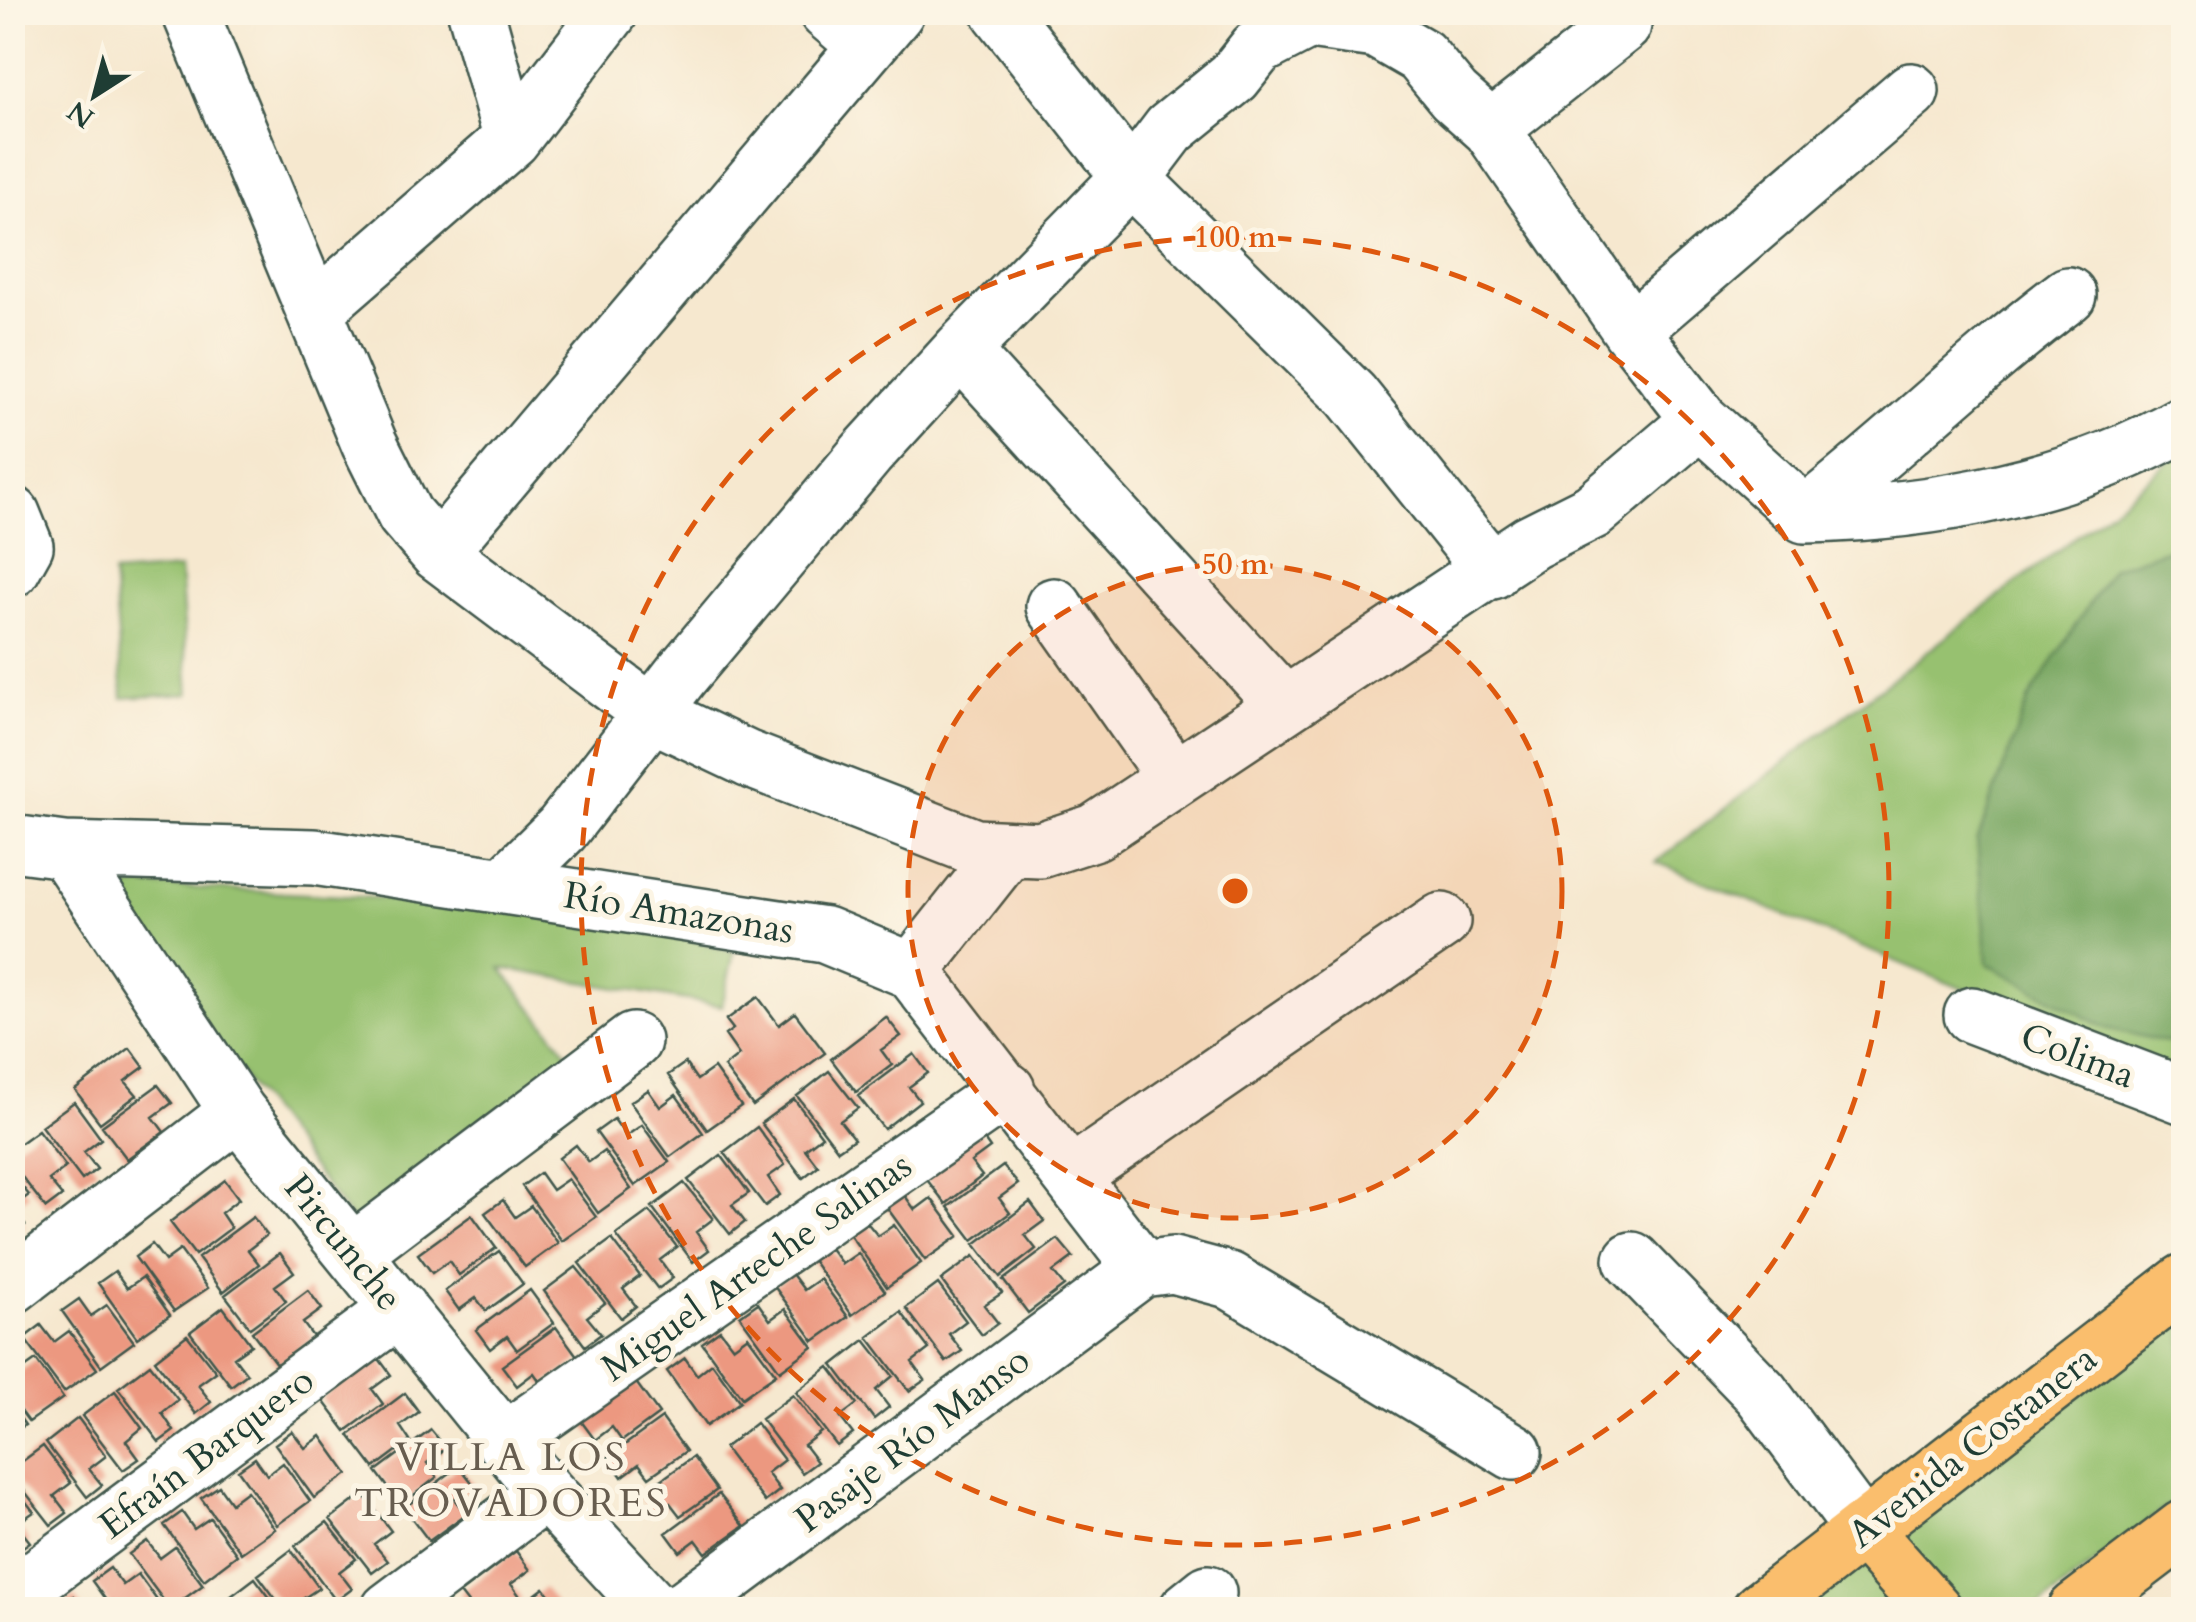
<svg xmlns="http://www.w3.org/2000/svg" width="2196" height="1622" font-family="Cardo,serif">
<rect width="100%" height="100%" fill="#fcf5e5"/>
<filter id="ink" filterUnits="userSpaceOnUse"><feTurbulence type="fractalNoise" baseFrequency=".01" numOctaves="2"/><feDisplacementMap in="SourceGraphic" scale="20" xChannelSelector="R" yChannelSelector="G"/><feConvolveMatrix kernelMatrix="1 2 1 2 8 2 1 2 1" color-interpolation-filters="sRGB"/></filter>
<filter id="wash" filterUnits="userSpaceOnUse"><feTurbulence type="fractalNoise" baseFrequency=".0048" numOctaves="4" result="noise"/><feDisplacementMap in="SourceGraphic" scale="40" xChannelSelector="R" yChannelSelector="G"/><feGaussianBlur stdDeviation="2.25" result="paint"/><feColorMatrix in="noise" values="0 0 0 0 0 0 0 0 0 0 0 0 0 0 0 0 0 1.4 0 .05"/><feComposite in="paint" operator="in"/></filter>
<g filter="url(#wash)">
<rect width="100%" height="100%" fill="#f6e8cf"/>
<path fill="#97c16f" stroke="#5b7f52" stroke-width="2.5" d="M2183,449V1080L1656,862L2123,500Z
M180,569L189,694L123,698L113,574Z
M140,885L454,902L505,885L734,952L722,1006L501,968L576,1064L360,1231L114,905L117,889Z
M2183,1316V1494L2036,1609L1795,1610Z"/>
<path fill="#79a762" stroke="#4c724b" stroke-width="2.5" d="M2183,544H2184L2183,1046L2106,1028L1988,964L1977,841L2028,700L2112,568Z"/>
<g id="blocks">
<path fill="#ec9880" d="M758,997L779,1025L795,1013L825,1053L753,1106L724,1067L739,1055L725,1035L733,1029L726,1020Z
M886,1017L901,1036L881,1050L892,1065L856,1092L831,1059Z
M130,1048L144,1067L125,1081L137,1095L100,1123L75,1090Z
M914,1054L928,1073L909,1087L920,1101L884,1129L858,1096Z
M685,1063L697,1080L714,1068L741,1106L707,1130L668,1075Z
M829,1071L858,1108L840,1121L854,1139L838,1150L797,1096Z
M158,1085L172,1103L153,1117L164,1132L127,1159L102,1126Z
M648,1090L660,1107L676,1095L703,1133L670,1157L630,1102Z
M794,1099L822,1136L805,1149L818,1166L803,1178L761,1123Z
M74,1102L101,1139L84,1152L97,1169L82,1180L41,1126Z
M614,1119L626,1136L642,1125L669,1162L635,1186L596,1132Z
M757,1127L785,1165L768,1177L780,1195L765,1206L724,1152Z
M976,1128L990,1148L971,1162L982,1176L946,1204L920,1171Z
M38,1130L66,1167L49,1180L62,1196L46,1208L12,1164V1149Z
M576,1145L589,1162L604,1151L631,1189L598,1213L559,1158Z
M721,1155L749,1193L732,1205L745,1222L730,1234L688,1180Z
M1003,1166L1018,1184L999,1198L1010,1213L973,1240L948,1207Z
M540,1173L552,1190L568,1179L596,1217L562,1241L522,1186Z
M12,1174L29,1195L12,1207Z
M225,1180L239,1199L221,1213L231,1228L195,1255L170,1222Z
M684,1183L713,1219L696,1232L709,1250L693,1262L652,1207Z
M903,1193L915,1210L931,1198L959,1236L925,1260L885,1205Z
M503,1200L515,1217L531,1206L558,1243L525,1267L485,1213Z
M1030,1202L1044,1221L1025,1235L1036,1249L1000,1277L975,1244Z
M12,1209L25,1225L12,1234Z
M649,1211L677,1247L660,1260L673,1278L658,1289L616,1235Z
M472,1215L496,1248L459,1275L449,1261L432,1273L418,1254Z
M253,1217L267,1235L248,1250L259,1264L223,1292L198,1258Z
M865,1220L878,1236L894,1225L921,1263L887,1287L848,1232Z
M612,1239L640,1276L623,1289L636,1306L621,1318L579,1263Z
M1058,1239L1073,1257L1053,1272L1064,1286L1028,1313L1003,1280Z
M152,1244L165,1261L180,1250L208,1288L174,1311L135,1257Z
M829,1247L842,1264L858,1253L885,1291L852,1315L812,1260Z
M499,1251L523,1284L486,1311L476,1298L459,1310L445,1291Z
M280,1253L294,1272L275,1286L286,1301L250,1328L225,1295Z
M974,1256L1002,1293L984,1305L998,1323L982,1335L941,1280Z
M576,1267L605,1303L587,1317L601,1334L585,1346L544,1291Z
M115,1271L127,1288L143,1277L170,1315L137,1338L98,1283Z
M792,1274L804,1290L820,1279L848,1317L814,1341L774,1286Z
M938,1284L966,1321L949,1334L962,1351L946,1362L906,1308Z
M308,1290L322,1309L303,1323L314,1338L277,1365L252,1332Z
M530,1290L554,1323L517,1350L507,1336L490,1349L476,1330Z
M79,1299L91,1316L107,1305L134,1342L101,1366L62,1311Z
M758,1303L770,1320L785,1309L813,1347L780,1371L740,1316Z
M223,1307L251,1345L234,1357L247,1374L231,1386L190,1332Z
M901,1312L929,1349L912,1362L925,1380L909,1391L868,1337Z
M41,1325L54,1342L69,1331L97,1369L64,1392L24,1338Z
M556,1327L580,1360L543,1386L534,1373L517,1386L502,1366Z
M720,1330L733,1347L748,1336L776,1374L742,1398L702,1343Z
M187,1335L216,1372L198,1385L211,1402L196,1414L155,1360Z
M865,1340L893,1376L876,1390L889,1407L874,1419L833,1365Z
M377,1356L391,1375L372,1389L383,1404L346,1431L321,1398Z
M685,1358L697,1375L712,1363L740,1402L706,1426L667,1371Z
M36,1360L63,1398L29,1422L12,1399V1363L19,1372Z
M150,1364L178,1400L162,1413L174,1431L159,1442L118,1388Z
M829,1367L857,1404L840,1417L853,1434L837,1446L796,1392Z
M635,1381L659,1414L622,1441L612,1427L595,1440L581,1421Z
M115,1391L142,1428L126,1441L139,1459L123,1470L82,1416Z
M405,1393L419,1412L400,1426L410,1441L374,1468L349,1435Z
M793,1395L821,1432L804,1445L817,1462L802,1473L761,1419Z
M12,1407L25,1425L12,1434Z
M78,1418L106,1456L89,1469L102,1485L87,1497L46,1443Z
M662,1418L686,1451L649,1477L639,1464L622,1477L608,1457Z
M756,1423L784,1460L767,1473L780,1490L765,1502L724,1448Z
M431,1430L446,1448L427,1463L437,1477L401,1505L376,1471Z
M292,1431L305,1448L321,1436L348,1474L314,1498L275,1444Z
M43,1446L71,1483L54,1496L67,1513L51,1525L12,1475V1469Z
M693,1457L717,1490L680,1516L670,1503L653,1515L639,1496Z
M255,1458L267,1475L283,1463L310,1501L277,1525L238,1470Z
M459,1466L474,1485L454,1499L466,1514L429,1541L404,1508Z
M12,1484L34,1512L16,1524L30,1542L14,1553Z
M219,1486L231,1503L247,1491L275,1529L241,1553L201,1498Z
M363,1494L391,1531L374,1544L388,1561L372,1573L330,1519Z
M719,1494L744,1526L706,1553L696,1540L680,1552L666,1533Z
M182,1512L194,1529L210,1518L237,1555L204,1580L164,1525Z
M327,1522L356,1559L339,1572L352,1589L336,1601L295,1546Z
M147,1541L160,1558L175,1547L203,1585L170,1609L129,1554Z
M291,1550L319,1588L301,1600L309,1610H284L258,1575Z
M516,1551L530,1570L511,1584L522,1599L508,1610H473L460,1593Z
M110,1568L123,1585L138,1574L164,1610H113L92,1581Z
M255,1578L279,1610H227L222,1603Z
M544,1588L558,1606L554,1610H515Z
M74,1596L84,1610H55Z"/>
</g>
</g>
<g filter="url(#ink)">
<use href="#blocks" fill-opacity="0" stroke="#3f574b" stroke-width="2.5"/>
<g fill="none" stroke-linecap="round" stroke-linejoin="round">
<g stroke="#3f574b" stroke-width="60">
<path id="minor" d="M190,12L369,443L405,515L438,553L651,713L748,759L975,847L1040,850L1095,832L1531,542L1593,511L1700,420L1805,515C1931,513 2073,486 2184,423
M476,12L512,139
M827,12L867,46
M1000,12L1130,177L1351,395L1492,571
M1491,129L1623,25
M314,311L512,139L610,12
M1631,331L1911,91
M961,350L1284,704
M12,514L25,546L12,569
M1805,515C1895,445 1976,364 2068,295
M438,553L896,12
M1054,606L1175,778
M12,843L65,850L314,857L825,935L912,971L1142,1269
M65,850L238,1112L546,1492L655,1610
M505,885L562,829L682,674L867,453L961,350L1145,162L1170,129L1234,77L1257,48L1309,21L1376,30L1421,56L1454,96L1491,129L1631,331L1700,420
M912,971L1007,851
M1972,1015L2184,1096
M1072,1175L1442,921
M353,1252L633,1041
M1632,1260L1761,1393L1863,1530
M12,1286L238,1112
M504,1441L1007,1090
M12,1596L399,1309
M389,1610L546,1492
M682,1610L1142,1269L1173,1265L1229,1280L1514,1452
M1187,1610L1208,1593"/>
</g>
<g stroke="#3f574b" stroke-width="60">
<path id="major" d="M1863,1530L1934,1610
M1760,1610L2184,1282
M2076,1610L2184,1528"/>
</g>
<use href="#minor" stroke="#fff" stroke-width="55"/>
<use href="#major" stroke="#fabe6d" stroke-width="55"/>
</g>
</g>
<circle cx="1235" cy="891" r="327" fill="#de580e" fill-opacity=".12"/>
<g fill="none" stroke="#de580e" stroke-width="5" stroke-dasharray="18 12">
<circle cx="1235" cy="891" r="327"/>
<circle cx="1235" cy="891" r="654"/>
</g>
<g text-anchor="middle" stroke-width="10" stroke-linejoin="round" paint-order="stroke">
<g font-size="38" fill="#1f3d34" stroke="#fcf5e5">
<text transform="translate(679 912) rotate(9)" y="13">Río Amazonas</text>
<text transform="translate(2078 1055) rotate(21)" y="13">Colima</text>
<text transform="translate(344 1242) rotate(51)" y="13">Pircunche</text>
<text transform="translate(756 1266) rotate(-35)" y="13">Miguel Arteche Salinas</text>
<text transform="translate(912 1439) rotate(-37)" y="13">Pasaje Río Manso</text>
<text transform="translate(1972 1446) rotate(-38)" y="13">Avenida Costanera</text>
<text transform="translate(206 1452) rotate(-37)" y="13">Efraín Barquero</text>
</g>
<g font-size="40" letter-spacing="2.5" fill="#675d4f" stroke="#fcf5e5">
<text x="511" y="1470">VILLA LOS<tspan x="511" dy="46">TROVADORES</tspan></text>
</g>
</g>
<circle cx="1235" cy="891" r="15" fill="#de580e" stroke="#fcf5e5" stroke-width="5"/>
<g font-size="30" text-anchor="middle" font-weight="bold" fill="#de580e" stroke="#fcf5e5" stroke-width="10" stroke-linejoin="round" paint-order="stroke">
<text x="1235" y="247">100 m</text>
<text x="1235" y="574">50 m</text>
</g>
<rect width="2196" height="1622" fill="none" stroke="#fcf5e5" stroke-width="50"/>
<g transform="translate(95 95) rotate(216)" stroke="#fcf5e5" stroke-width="8" paint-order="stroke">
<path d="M0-8L18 38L0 25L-18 38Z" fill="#1f3d34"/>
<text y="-15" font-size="28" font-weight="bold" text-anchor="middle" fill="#1f3d34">N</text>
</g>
</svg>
